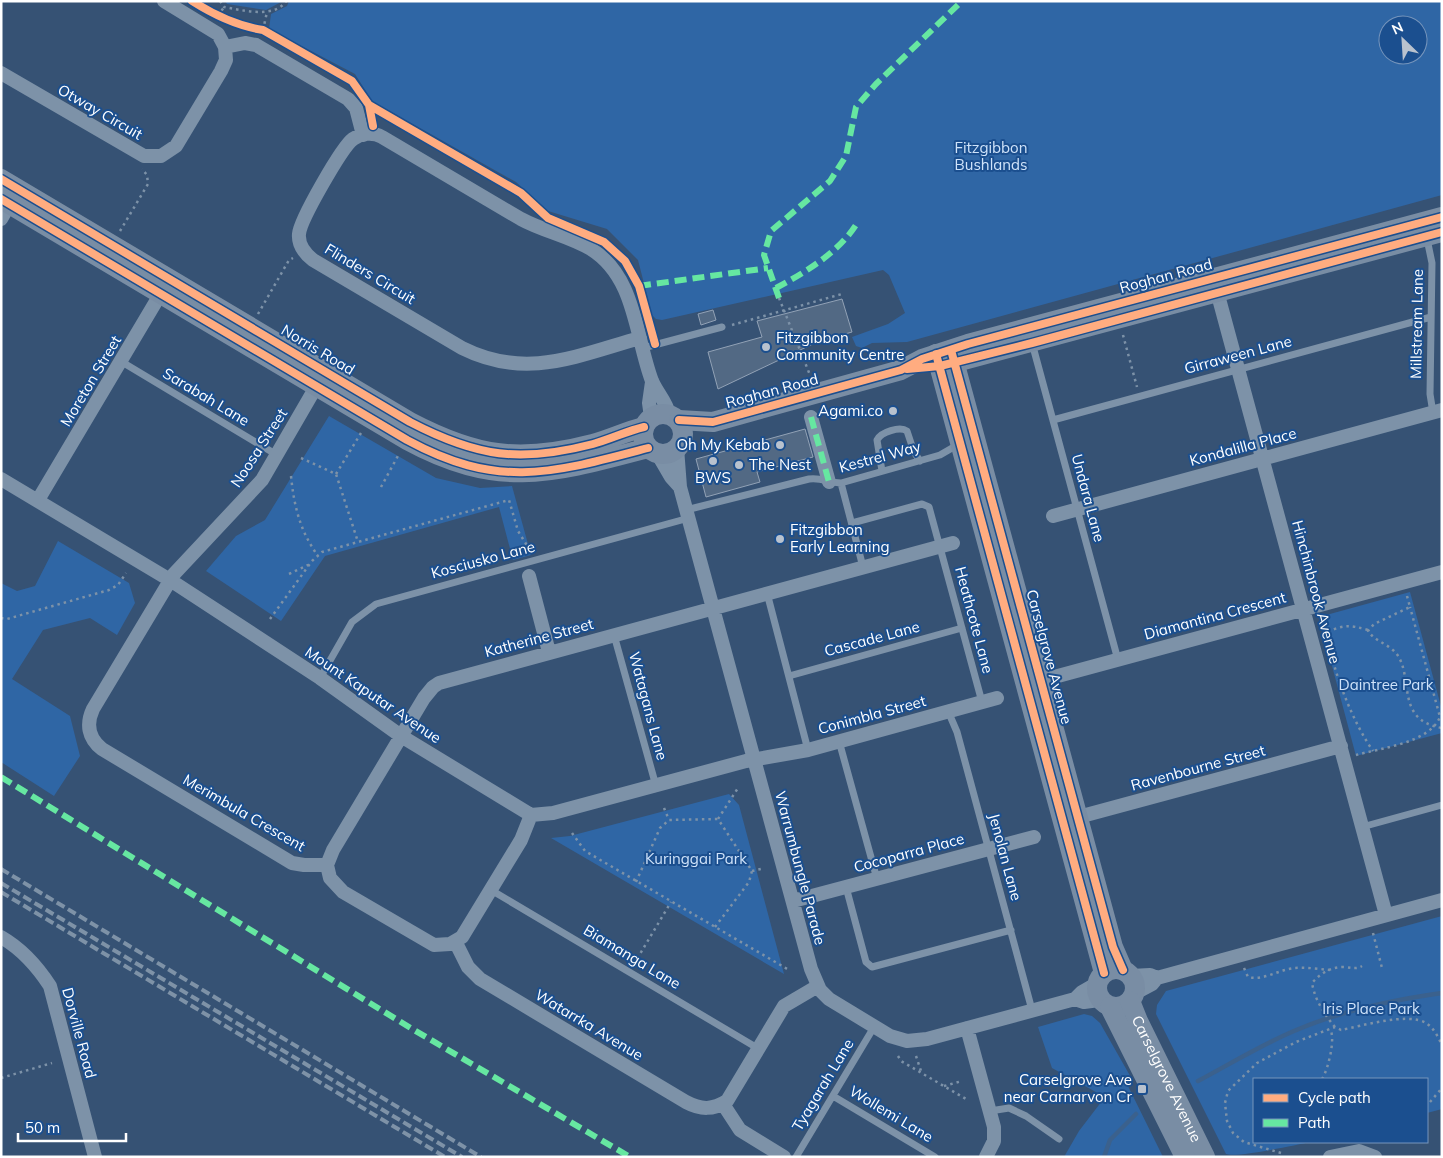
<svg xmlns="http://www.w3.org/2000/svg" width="1443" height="1158" font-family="Mulish,sans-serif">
<rect width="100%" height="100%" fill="#365274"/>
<path fill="#2f66a5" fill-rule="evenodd" d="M225,1H283L266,10L227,4Z
M289,1H1442V195L907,342L872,343L862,348L856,346L852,337L888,324L905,313L889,275L883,270L662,320L656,319L652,315L638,260L607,229L548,211L516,182L372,101L355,74L269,29L271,14L287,6ZM1388,25H1418V55H1388Z
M329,416L436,478L480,488L512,486L531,555L513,560L499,507L325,556L281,621L206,571L236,536L265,520Z
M58,541L129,583L135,603L117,635L90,618L43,630L12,679L70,716L80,756L54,796L1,762V583L17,591L35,586Z
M1410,592L1442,710V733L1356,756L1319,617Z
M729,794L739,805L784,974L551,838L570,836Z
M1442,916V1109L1427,1113V1079H1254V1142H1311C1295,1145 1237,1158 1226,1154L1156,1014L1157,1005L1166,991Z
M1084,1014L1092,1016L1100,1023L1133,1081L1127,1084L1163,1157H1064L1079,1131L1105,1097L1052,1068L1038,1027Z"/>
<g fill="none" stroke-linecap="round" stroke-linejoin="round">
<path stroke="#3b618d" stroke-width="4.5" d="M1198,1081C1230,1064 1261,1045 1294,1031C1340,1011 1392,1000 1442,993
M1104,1157L1110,1140L1136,1114"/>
</g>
<path fill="#526984" stroke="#92a2b6" d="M842,299L852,332L817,342L718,389L708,352L762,337L757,321Z
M713,310L716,320L701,325L698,314Z
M805,429L813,457L757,472L760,482L706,497L696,459Z"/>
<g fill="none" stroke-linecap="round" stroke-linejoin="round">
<path stroke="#7d92a8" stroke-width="2.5" stroke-dasharray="2.5 4" stroke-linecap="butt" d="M220,1L224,7C241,10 275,19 286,1
M218,16L224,7
M263,30L267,12
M120,231L148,184L147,175L142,169
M779,298L810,375
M258,314L289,260L293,258
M732,325L842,294
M1123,335L1137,387
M301,458L336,474L358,542
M336,474L361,433
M291,476C294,506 300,531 318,556
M381,487L399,454
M289,574L308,565
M1407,596L1410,607L1374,624L1368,631C1375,641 1388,644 1396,653C1415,677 1394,720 1442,728
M1,618L7,619L109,590L118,585L126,573
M270,619L312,561L322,552L509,500L518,531L531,552
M1368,630C1351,625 1342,624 1327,633C1332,669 1352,721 1373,751
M1356,755C1381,748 1429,743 1440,717L1410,607
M664,808L669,820
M572,833L585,851L789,970
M752,871L761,869
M636,882L660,828L669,820L718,819
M715,927L749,882L752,871L718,819L738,788
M1373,933L1382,968
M634,964L671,902
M1244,968L1248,977C1263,981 1278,970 1294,968C1306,967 1319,969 1330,970
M1335,1027C1324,1014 1315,1000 1312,983C1320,974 1330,967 1343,967C1350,967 1355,970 1362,966
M898,1056L901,1061L966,1099
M916,1056L921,1071
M1,1078L52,1063
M1322,1079C1328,1070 1336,1038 1330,1029
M944,1086L962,1081
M1430,1102L1442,1088
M1281,1153L1244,1142L1233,1133L1227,1121L1225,1103L1228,1091L1257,1063L1296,1042L1335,1027L1341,1030C1361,1026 1408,1012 1426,1023C1434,1028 1438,1037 1442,1045"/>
<path stroke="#7d92a8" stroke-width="7" d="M1427,239L1432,263L1430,394L1433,413
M1032,343L1118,660
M643,348L722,327
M122,362L277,455
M1053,420L1431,317
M882,471L877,440C881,432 900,426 907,431L914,452L920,461
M841,483L863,567
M686,510L809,479C821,477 829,483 841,483L940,455L959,444
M852,523L922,504L929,507L982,702
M767,593L808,750
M614,635L656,786
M789,676L962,628
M320,678L352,622L376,604L689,518
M948,711L957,732L1032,1010
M839,741L877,879
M1362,827L1442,805
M846,887L866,962L872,967L1011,930
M491,890L759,1049
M833,1096L935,1157
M990,1111L1009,1108L1026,1116L1059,1139
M796,1157L874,1027"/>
<path stroke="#7d92a8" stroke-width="14" d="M225,47L245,43L256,45L348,99L356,108L363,135
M1,73L144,156H161L176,146L221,71L226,60L225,47L218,34L164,1
M1,219L13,198
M1215,284L1386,915
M640,338C576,356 526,380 462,348L313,260C304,253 298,245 299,234C300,220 342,147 353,139C361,133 373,132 382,137L521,219C543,231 569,236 591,249C636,277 635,336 652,381C657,393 666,401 669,414
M320,380L262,480L174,574L93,709C86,724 88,738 102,749L292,863L304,865H327L330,878L343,892L434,945L450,944L462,937L521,840L531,815
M651,417L649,403L652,382
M811,417L829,482
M677,448L680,487L811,969L820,990L829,999L890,1036L907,1041L927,1039L1075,999L1082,992L1096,984
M657,453L671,477L680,487
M1,479L170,580L320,678L401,736L531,815L553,813L746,761L808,750L997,698
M38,500L164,288
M1053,516L1442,410
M529,576L549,652
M1032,683L1442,572
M1071,819L1341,746
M327,865L333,850L424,698L433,687L439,683L953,543
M793,901L1034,837
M1,937C22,949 37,966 50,986L95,1157
M456,943L468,967L480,979L686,1102C701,1110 713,1110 727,1101L784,1006L818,986
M1131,976L1150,975L1157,978L1442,900
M1135,993L1152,984L1157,978
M1075,999L1084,1002L1099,1000
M967,1028L994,1127V1141L986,1157
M723,1104L740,1130L784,1157
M1330,1157L1359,1151L1375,1157"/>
<g stroke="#798da4" stroke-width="20">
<path d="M1,179L410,422C477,457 520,463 593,444C611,439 627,431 644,427"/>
<path d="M1,199L407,440C499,490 553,473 648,448"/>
<path d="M951,350L1113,947L1123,970"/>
<path d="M936,354L1104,973"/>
<path d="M941,366L1442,232"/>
<circle cx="663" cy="434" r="20"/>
<path d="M679,420L713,422L901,370L922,359L968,344L1442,217"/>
<circle cx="1116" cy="988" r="19"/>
<path id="s1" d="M1130,1001L1138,1021L1205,1157"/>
<path d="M1110,1007L1185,1157"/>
</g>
<path stroke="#7e92a7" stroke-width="4" stroke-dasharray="9 4" stroke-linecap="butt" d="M1,869L481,1157
M1,883L462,1157
M1,892L445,1157"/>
<path stroke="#66e7a1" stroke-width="6" stroke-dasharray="12 6" stroke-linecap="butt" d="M639,286L768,268
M776,288C804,273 838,253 856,225
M779,298L764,255L771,231L830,181L846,156L856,107L876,84L962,1
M811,417L829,482
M1,777L409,1027L630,1157"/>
<g stroke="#1b4f8f" stroke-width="11">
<path id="cycleway" d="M192,1C214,15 237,26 263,30L352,81L369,105L373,126
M369,105L521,193L548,218L604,242L625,261L639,286L655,344
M1,179L410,422C477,457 520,463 593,444C611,439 627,431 644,427
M1,199L407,440C499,490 553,473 648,448
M951,350L1113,947L1123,970
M936,354L1104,973
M907,369L940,366L1032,343L1442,232
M679,420L713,422L901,370L922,359L968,344L1442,217"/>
</g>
<use href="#cycleway" stroke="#ffac80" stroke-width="8"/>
</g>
<g fill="#b9c2ce" stroke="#1b4f8f" stroke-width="2">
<circle cx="766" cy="347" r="5"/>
<circle cx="893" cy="411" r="5"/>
<circle cx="780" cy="445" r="5"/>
<circle cx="713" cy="461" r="5"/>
<circle cx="739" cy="465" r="5"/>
<circle cx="780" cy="539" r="5"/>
<rect x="1137" y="1084" width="10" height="10" rx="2.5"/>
</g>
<g text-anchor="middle" stroke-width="4" stroke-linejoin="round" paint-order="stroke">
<g font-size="15" fill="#fff" stroke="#1b4f8f">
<text transform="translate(100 112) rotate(30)" y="5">Otway Circuit</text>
<text transform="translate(370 274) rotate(31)" y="5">Flinders Circuit</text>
<text transform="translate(1166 276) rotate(-15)" y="5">Roghan Road</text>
<text transform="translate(1417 324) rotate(-89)" y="5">Millstream Lane</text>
<text transform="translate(318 350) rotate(31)" y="5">Norris Road</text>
<text transform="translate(1238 355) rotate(-15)" y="5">Girraween Lane</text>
<text transform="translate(91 381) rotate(-59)" y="5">Moreton Street</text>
<text transform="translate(772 391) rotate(-15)" y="5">Roghan Road</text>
<text transform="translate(206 397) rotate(31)" y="5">Sarabah Lane</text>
<text transform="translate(1243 447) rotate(-15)" y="5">Kondalilla Place</text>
<text transform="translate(259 448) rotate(-57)" y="5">Noosa Street</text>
<text transform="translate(880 457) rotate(-15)" y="5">Kestrel Way</text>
<text transform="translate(1088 498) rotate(75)" y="5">Undara Lane</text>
<text transform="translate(483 560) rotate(-15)" y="5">Kosciusko Lane</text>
<text transform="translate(1316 592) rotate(75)" y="5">Hinchinbrook Avenue</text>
<text transform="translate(1215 616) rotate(-15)" y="5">Diamantina Crescent</text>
<text transform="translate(974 620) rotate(75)" y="5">Heathcote Lane</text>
<text transform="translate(539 638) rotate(-15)" y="5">Katherine Street</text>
<text transform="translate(872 639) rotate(-15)" y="5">Cascade Lane</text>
<text transform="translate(1049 657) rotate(75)" y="5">Carselgrove Avenue</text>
<text transform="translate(373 695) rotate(34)" y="5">Mount Kaputar Avenue</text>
<text transform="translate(648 706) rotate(75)" y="5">Watagans Lane</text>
<text transform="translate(872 715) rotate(-15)" y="5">Conimbla Street</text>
<text transform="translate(1198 768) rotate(-15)" y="5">Ravenbourne Street</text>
<text transform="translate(244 813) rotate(30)" y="5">Merimbula Crescent</text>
<text transform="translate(909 853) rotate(-15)" y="5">Cocoparra Place</text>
<text transform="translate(1005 857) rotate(75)" y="5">Jenolan Lane</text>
<text transform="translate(800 868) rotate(75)" y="5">Warrumbungle Parade</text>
<text transform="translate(632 957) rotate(31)" y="5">Biamanga Lane</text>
<text transform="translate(589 1025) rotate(31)" y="5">Watarrka Avenue</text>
<text transform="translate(79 1033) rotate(75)" y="5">Dorville Road</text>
<text dy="5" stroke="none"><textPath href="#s1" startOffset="86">Carselgrove Avenue</textPath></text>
<text transform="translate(823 1085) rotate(-59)" y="5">Tyagarah Lane</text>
<text transform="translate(891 1114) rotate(31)" y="5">Wollemi Lane</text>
</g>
<g font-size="15" fill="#cfe3fa" stroke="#1b4f8f">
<text x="991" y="153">Fitzgibbon<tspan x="991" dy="17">Bushlands</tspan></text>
<text x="1386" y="690">Daintree Park</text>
<text x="696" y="864">Kuringgai Park</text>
<text x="1371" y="1014">Iris Place Park</text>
</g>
<g font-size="15" fill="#fff" stroke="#1b4f8f" text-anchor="start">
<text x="776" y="343">Fitzgibbon<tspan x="776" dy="17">Community Centre</tspan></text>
<text x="883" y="416" text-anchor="end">Agami.co</text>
<text x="770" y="450" text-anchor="end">Oh My Kebab</text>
<text x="749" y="470">The Nest</text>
<text x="713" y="483" text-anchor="middle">BWS</text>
<text x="790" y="535">Fitzgibbon<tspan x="790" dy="17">Early Learning</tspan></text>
<text x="1132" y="1085" text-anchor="end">Carselgrove Ave<tspan x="1132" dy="17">near Carnarvon Cr</tspan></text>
</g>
</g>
<rect width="1443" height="1158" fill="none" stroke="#ffffff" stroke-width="5"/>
<rect x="1253" y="1078" width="175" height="65" fill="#1b4f8f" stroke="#7695bc"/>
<rect x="1263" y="1094" width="25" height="8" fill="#ffac80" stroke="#7695bc"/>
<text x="1298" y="1103" font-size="15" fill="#ffffff">Cycle path</text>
<rect x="1263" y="1119" width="25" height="8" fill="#66e7a1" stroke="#7695bc"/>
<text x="1298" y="1128" font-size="15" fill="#ffffff">Path</text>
<g transform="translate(1403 40) rotate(335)"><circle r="24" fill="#1b4f8f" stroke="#7695bc"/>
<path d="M0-4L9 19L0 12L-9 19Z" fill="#b9c2ce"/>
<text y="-8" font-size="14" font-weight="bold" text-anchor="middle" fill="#ffffff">N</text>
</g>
<path d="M18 1133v8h108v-8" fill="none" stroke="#ffffff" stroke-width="2.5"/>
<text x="25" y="1133" font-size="15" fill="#ffffff" stroke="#1b4f8f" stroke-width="4" paint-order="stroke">50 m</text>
</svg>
